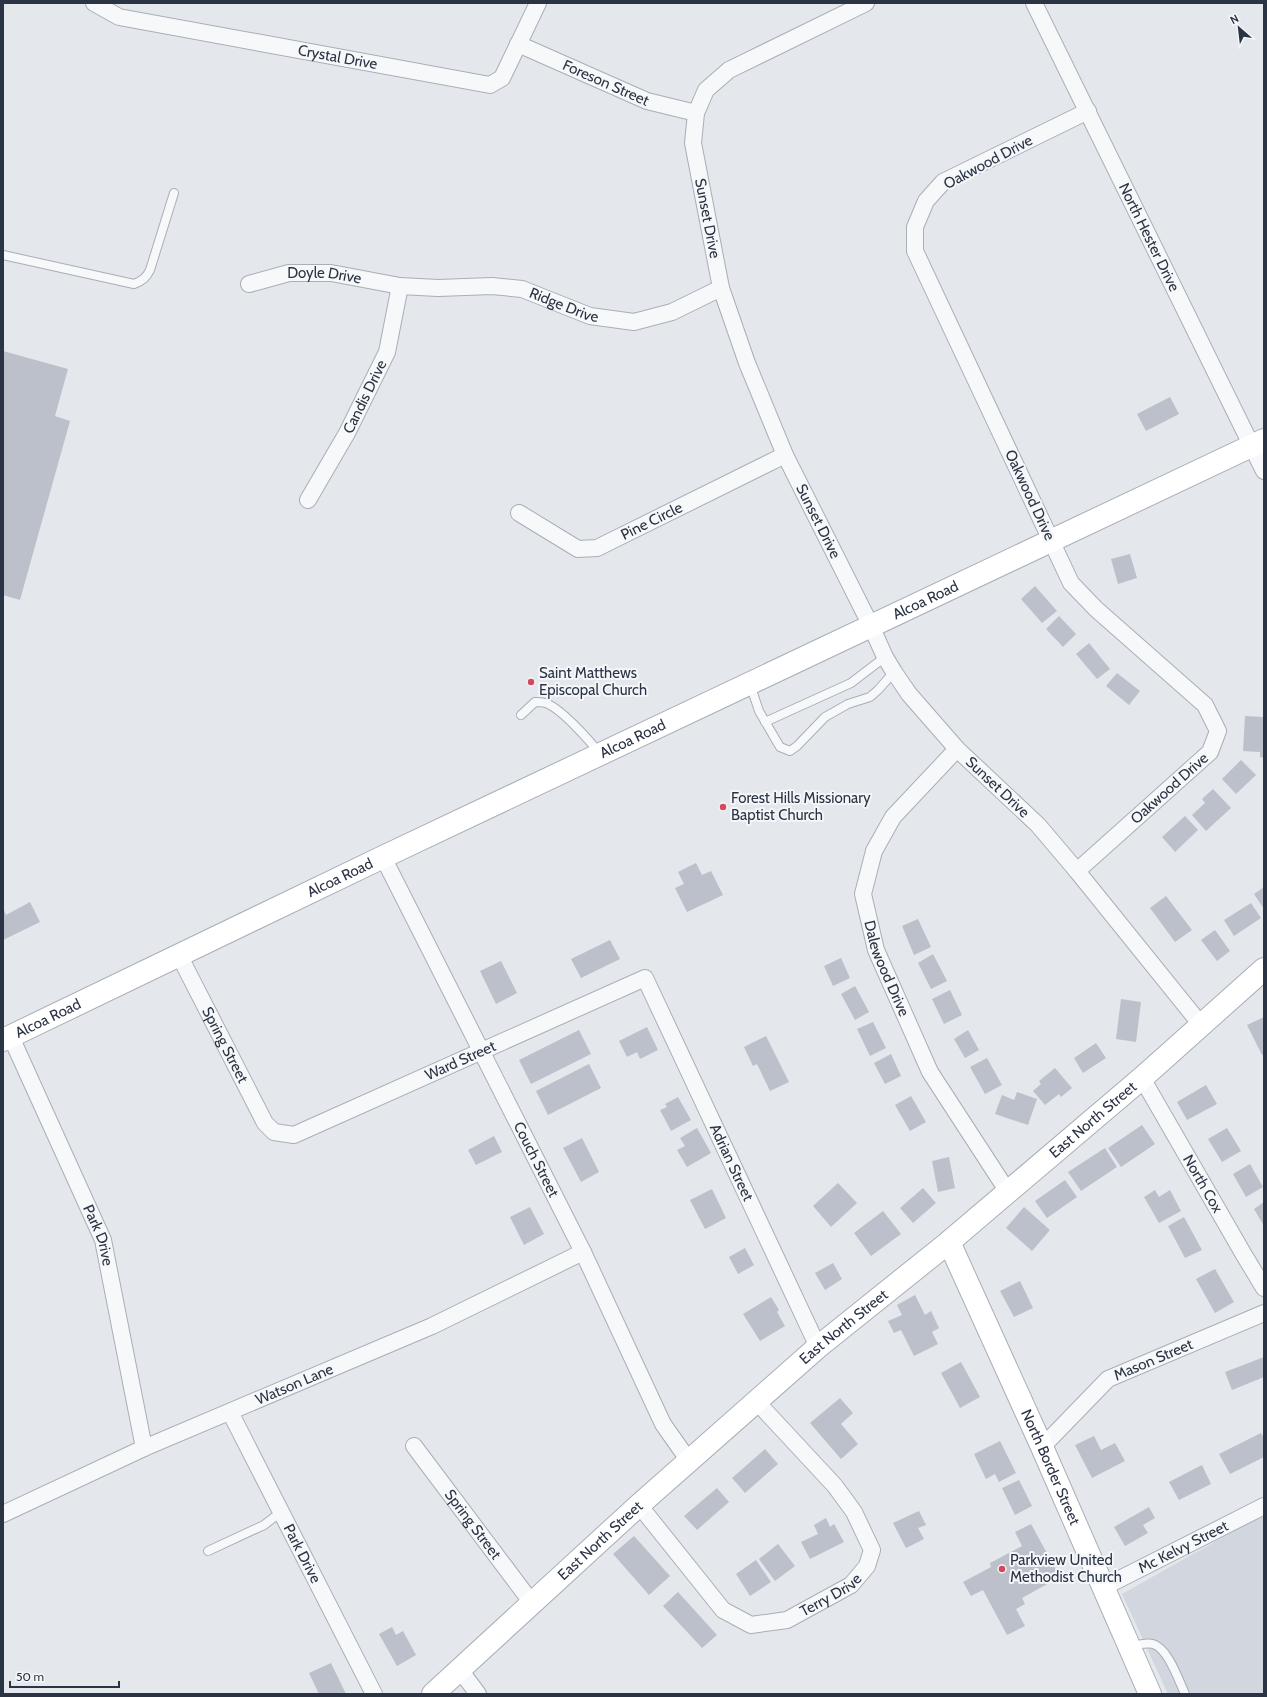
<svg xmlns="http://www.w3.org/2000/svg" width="1267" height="1697" font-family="Cabin,sans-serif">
<rect width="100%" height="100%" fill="#e4e7ec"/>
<path fill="#d2d6de" d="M1264,1514V1694H1168L1122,1594Z"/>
<path fill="#bbc0ca" d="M3,351L68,369L55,416L70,421L20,600L3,595Z
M1170,397L1179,414L1146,431L1137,414Z
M1130,554L1137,578L1118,584L1111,559Z
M1035,586L1057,611L1042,623L1021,599Z
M1059,616L1076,634L1063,647L1046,629Z
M1089,643L1110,669L1097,679L1076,654Z
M1117,673L1140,691L1129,705L1106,686Z
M1245,716L1264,717V758L1260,757V752L1243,751Z
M1241,760L1256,775L1236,794L1222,779Z
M1213,789L1231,808L1206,831L1192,815L1205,803L1202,799Z
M1185,816L1198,830L1175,852L1162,837Z
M696,863L702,875L711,871L723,895L687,912L675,888L684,884L678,872Z
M1264,887V909L1254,894Z
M1166,896L1192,930L1175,942L1150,908Z
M30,902L40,922L3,940V908L6,915Z
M1251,903L1261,918L1234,936L1224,920Z
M918,919L931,947L914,955L902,926Z
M1215,930L1230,951L1217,961L1201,940Z
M610,940L620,959L581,978L571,959Z
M933,954L947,981L931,989L918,963Z
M841,958L850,978L833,986L824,966Z
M501,961L517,993L496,1004L480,971Z
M855,986L869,1012L855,1020L841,994Z
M950,990L962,1015L944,1024L932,999Z
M1121,999L1141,1002L1136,1042L1116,1039Z
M1264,1017V1054L1262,1055L1247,1025Z
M873,1022L886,1048L870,1056L857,1029Z
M647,1027L658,1050L640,1059L637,1052L627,1057L619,1041Z
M579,1030L591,1054L531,1084L519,1060Z
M968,1030L979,1050L965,1058L954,1039Z
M766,1036L789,1082L770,1091L757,1064L753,1066L744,1047Z
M1096,1043L1106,1058L1083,1073L1074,1058Z
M891,1054L901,1076L885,1084L874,1063Z
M987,1058L1002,1085L985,1094L970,1067Z
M589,1064L601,1088L548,1115L536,1091Z
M1055,1068L1072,1088L1061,1097L1059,1094L1045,1105L1033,1091L1041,1084L1039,1081Z
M1206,1085L1217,1104L1187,1120L1177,1102Z
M1017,1092L1037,1099L1028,1125L995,1114L1002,1095L1014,1100Z
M911,1096L926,1122L910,1131L895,1105Z
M678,1097L691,1120L671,1131L660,1110L667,1107L665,1104Z
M1142,1125L1155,1144L1121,1167L1108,1148Z
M697,1128L711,1153L687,1167L677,1150L685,1146L680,1138Z
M1227,1128L1241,1151L1222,1162L1208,1139Z
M494,1136L502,1152L476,1165L468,1150Z
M582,1138L599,1172L581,1182L563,1148Z
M1105,1148L1117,1167L1081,1191L1068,1172Z
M949,1157L955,1188L938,1192L932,1161Z
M1250,1164L1263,1187L1246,1197L1233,1174Z
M1065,1180L1077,1197L1047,1218L1035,1201Z
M838,1183L857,1203L831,1227L813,1206Z
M923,1188L936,1203L913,1223L900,1208Z
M712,1189L726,1218L705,1229L690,1200Z
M1155,1190L1159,1197L1170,1190L1181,1211L1159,1223L1144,1197Z
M1264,1202V1226L1254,1209Z
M530,1207L544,1234L524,1245L510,1217Z
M1024,1207L1050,1230L1032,1251L1006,1228Z
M883,1211L901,1234L871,1256L854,1233Z
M1184,1217L1202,1250L1185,1258L1168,1226Z
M745,1248L754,1265L738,1274L729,1257Z
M833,1263L842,1279L825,1290L815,1273Z
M1215,1269L1234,1302L1215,1313L1196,1279Z
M1020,1281L1033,1308L1014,1317L1000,1291Z
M915,1295L925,1315L931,1311L939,1328L932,1332L938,1344L914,1356L901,1330L894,1333L888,1321L902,1315L897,1305Z
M771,1297L779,1310L777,1312L785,1326L760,1341L743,1314Z
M1264,1357V1377L1232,1390L1225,1372Z
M961,1362L980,1397L960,1408L941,1373Z
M840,1398L853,1413L841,1424L858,1444L841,1459L810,1423Z
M1261,1433L1264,1438V1457L1230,1474L1219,1454Z
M1094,1436L1101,1450L1115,1443L1125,1461L1092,1478L1075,1445Z
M1000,1441L1016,1473L999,1482L995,1474L986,1479L974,1454Z
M765,1449L778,1464L745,1493L732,1478Z
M1202,1465L1211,1484L1179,1500L1169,1482Z
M1019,1480L1032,1506L1015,1515L1002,1488Z
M717,1488L729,1502L697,1530L684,1516Z
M1149,1507L1155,1518L1143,1525L1148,1533L1125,1546L1114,1527Z
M919,1511L926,1525L918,1528L924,1539L906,1548L893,1523Z
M826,1518L830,1527L834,1524L844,1542L810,1559L801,1542L818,1534L814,1525Z
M1031,1524L1060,1577L1022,1598L1025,1604L1016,1609L1025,1626L1007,1635L983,1590L971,1596L963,1582L991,1567L990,1563L1022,1546L1015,1532Z
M634,1536L670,1576L649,1595L613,1554Z
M778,1544L795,1566L775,1581L759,1559Z
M756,1560L771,1582L750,1596L736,1574Z
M678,1592L717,1635L702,1648L663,1606Z
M392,1627L396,1635L403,1631L416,1655L397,1666L379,1634Z
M331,1663L346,1694H319L309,1673Z"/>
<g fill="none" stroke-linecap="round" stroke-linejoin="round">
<g stroke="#a9aeb7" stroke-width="10">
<path id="lane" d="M3,255L134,284C142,281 146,278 150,270L174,193
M750,684L759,711L780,747L790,751L797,746L825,717L848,704L870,697L878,690L894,672
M521,715L535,702C538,702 542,702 545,703C560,707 590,741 600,754
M765,722L851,683L885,657
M208,1551L264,1525L281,1512
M1131,1646C1138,1645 1146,1642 1153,1644C1168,1648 1179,1681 1185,1694"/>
</g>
<g stroke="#a9aeb7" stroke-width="18">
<g id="street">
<path id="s1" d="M94,3L119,17L490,85L502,78L538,3"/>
<path id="s2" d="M866,3L729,70L706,90L696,113L693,143L721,288L747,363L785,455L871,626L885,657L894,672L909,694L957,749L1038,825L1077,871L1202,1026"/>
<path id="s3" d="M1034,3L1264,471"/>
<path id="s4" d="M518,44L647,101L696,113"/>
<path id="s5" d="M249,284L289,273H331L400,286L438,288L492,286L522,289L590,316L634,322L672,312L721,288"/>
<path id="s6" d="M308,500L347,433L387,352L400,286"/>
<path id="s7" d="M519,513L578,549L597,548L785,455"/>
<path id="s8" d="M957,749L893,817L874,851L863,894L876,950L930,1072L1008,1192"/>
<path id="s9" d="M383,857L583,1252L663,1424L689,1461"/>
<path id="s10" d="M1077,871L1210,752L1218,731L1205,705L1096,609L1071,583L915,251V227L926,201L943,182L1088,111"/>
<path id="s11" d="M179,955L265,1123L274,1132L294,1135L645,978L818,1347"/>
<path id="s12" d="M11,1037L103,1240L144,1448"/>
<path id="s13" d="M1142,1078L1244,1255L1264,1288"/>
<path id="s14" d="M230,1412L374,1694"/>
<path id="s15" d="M414,1446L532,1603"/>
<path id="s16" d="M1042,1447L1108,1379L1264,1313"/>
<path id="s17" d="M639,1505L723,1610L751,1625L787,1620L851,1585L867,1566L872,1550L854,1512L835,1486L757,1402"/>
<path id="s18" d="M3,1514L144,1448L432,1326L583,1252"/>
<path id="s19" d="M1102,1588L1264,1506"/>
<path d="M460,1670L478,1694"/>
</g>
</g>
<g stroke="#a9aeb7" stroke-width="24">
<g id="secondary">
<path id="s20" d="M3,1040L383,857L1264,440"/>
<path id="s21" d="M949,1242L1042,1447L1150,1694"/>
<path id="s22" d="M433,1694L639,1505L818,1347L949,1242L1142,1078L1264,969"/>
</g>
</g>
<use href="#lane" stroke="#f7f8fa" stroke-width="8"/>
<use href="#street" stroke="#f7f8fa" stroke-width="16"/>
<use href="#secondary" stroke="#fff" stroke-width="22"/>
</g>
<g fill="#d1495b" stroke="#f4f6f9" stroke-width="1.5">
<circle cx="531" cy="682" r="4"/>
<circle cx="723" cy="807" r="4"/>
<circle cx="1002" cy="1569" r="4"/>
</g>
<g text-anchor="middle" stroke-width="4" stroke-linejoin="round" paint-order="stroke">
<g font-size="15" fill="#2b3445" stroke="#f4f6f9">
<text dy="5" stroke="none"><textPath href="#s1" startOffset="251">Crystal Drive</textPath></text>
<text dy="5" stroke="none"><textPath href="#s4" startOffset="96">Foreson Street</textPath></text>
<text transform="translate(988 162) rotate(-28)" y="5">Oakwood Drive</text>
<text dy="5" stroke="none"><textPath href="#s2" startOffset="315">Sunset Drive</textPath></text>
<text dy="5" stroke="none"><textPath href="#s3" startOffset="261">North Hester Drive</textPath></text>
<text dy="5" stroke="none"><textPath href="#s5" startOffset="77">Doyle Drive</textPath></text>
<text dy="5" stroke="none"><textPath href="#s5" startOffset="321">Ridge Drive</textPath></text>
<text dy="5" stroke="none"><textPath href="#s6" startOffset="118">Candis Drive</textPath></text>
<text transform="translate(1030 495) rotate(65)" y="5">Oakwood Drive</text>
<text dy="5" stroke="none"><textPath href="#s7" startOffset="149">Pine Circle</textPath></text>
<text dy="5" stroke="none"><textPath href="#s2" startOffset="639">Sunset Drive</textPath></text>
<text dy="5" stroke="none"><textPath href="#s20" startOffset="1022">Alcoa Road</textPath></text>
<text dy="5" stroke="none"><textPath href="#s20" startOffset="698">Alcoa Road</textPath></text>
<text dy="5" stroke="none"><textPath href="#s2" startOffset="963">Sunset Drive</textPath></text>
<text dy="5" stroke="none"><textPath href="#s10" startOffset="124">Oakwood Drive</textPath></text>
<text dy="5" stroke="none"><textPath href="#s20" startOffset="374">Alcoa Road</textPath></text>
<text dy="5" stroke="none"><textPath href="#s8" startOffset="255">Dalewood Drive</textPath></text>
<text dy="5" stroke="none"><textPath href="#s20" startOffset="50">Alcoa Road</textPath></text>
<text dy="5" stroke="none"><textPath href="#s11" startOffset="101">Spring Street</textPath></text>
<text dy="5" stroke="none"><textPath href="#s11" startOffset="404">Ward Street</textPath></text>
<text dy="5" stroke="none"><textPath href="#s22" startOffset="875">East North Street</textPath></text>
<text dy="5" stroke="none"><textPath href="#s9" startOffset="339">Couch Street</textPath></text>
<text dy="5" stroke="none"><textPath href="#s11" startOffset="810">Adrian Street</textPath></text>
<text dy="5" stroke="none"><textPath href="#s13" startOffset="122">North Cox</textPath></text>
<text dy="5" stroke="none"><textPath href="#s12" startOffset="217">Park Drive</textPath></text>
<text dy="5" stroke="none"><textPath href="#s22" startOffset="551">East North Street</textPath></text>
<text dy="5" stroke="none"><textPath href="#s16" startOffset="144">Mason Street</textPath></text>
<text dy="5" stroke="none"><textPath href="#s18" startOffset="319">Watson Lane</textPath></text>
<text dy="5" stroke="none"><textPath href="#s21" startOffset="247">North Border Street</textPath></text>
<text dy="5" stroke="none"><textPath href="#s15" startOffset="98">Spring Street</textPath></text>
<text dy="5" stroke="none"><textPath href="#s22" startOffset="227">East North Street</textPath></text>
<text dy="5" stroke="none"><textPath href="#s19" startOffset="91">Mc Kelvy Street</textPath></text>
<text dy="5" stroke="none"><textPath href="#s14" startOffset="159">Park Drive</textPath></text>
<text dy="5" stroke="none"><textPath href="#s17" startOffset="253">Terry Drive</textPath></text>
</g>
<g font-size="15" fill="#2b3445" stroke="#f4f6f9" text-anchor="start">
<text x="539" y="678">Saint Matthews<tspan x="539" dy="17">Episcopal Church</tspan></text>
<text x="731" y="803">Forest Hills Missionary<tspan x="731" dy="17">Baptist Church</tspan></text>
<text x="1010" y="1565">Parkview United<tspan x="1010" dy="17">Methodist Church</tspan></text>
</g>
</g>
<rect width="1267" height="1697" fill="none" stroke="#2b3445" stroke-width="8"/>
<g transform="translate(1239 28) rotate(332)" stroke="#f4f6f9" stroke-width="3" paint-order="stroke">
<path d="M0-3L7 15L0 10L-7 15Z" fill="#2b3445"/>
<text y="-6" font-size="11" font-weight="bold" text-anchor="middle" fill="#2b3445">N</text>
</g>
<path d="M10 1681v6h109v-6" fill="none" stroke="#2b3445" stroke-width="2"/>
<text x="16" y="1681" font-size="12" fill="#2b3445" stroke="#f4f6f9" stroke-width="3" paint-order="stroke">50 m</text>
</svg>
